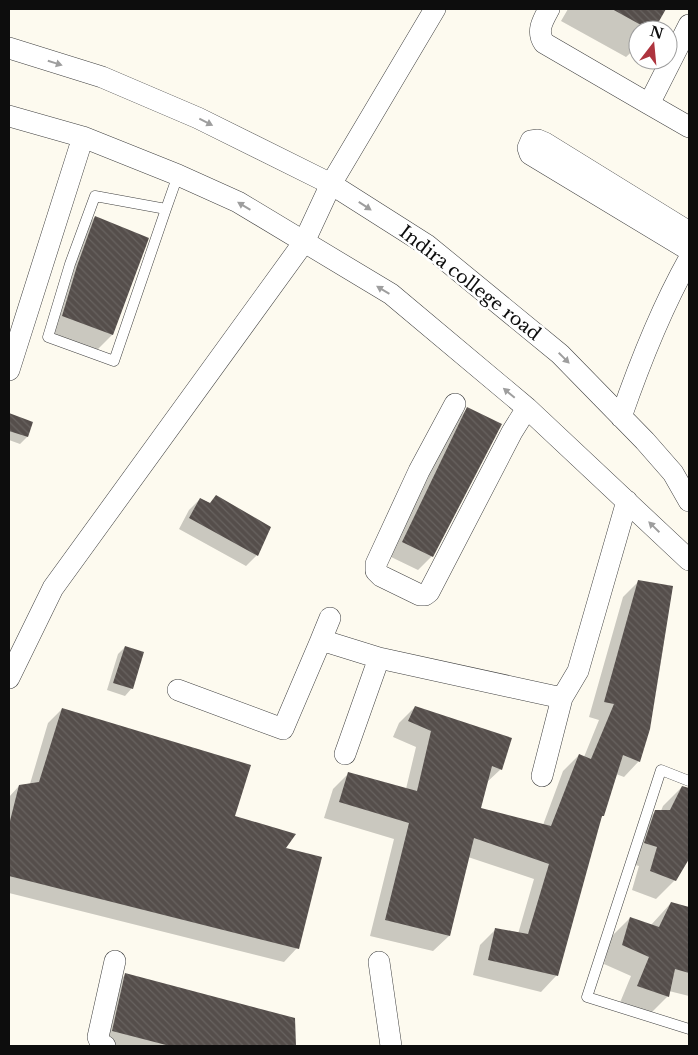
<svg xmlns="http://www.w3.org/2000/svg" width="698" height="1055" font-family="'Libre Baskerville',serif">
<defs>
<pattern id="building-back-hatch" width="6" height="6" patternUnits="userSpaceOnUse" patternTransform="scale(1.25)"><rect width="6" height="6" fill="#554e4b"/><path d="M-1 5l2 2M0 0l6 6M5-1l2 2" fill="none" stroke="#686360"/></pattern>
</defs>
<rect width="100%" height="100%" fill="#fdfaef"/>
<path fill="#0003" d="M568,9H664L653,30H638V46L626,57L561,21Z
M95,217L147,239L112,335L93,354L44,334L58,286L76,236Z
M467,409L432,556L418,570L389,556L453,423Z
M9,415L32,423L27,437L20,444L9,440Z
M200,499L270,527L257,555L246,566L179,529L189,510Z
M639,581V761L624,777L616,774L603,815L601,818L556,976L541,992L473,975L480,945L496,929L518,934L534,879L468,857L449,936L433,951L370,936L394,839L324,818L333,789L349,773L406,789L416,747L393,737L399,723L415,707L501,769L486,783L480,809L543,825L563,771L579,755L584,757L599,720L589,717L623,597Z
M125,647L132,688L125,696L107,690L118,654Z
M62,709L284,848L297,948L284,962L9,893V797L19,786L30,784L48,723Z
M682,787L689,790L688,858L675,880L656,899L632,890L639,866L626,862L637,830L656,811H661L663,806Z
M671,903L689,908V929L685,941L689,943V996L669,991L668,996L649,1015L619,1005L631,976L604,964L611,937L630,918L651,925Z
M125,975L294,1019L295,1046H105L112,988Z"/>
<path fill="url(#building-back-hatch)" d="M612,9H666L654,30H650Z
M95,216L149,238L113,335L62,316L77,266Z
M467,407L502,424L433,557L402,542Z
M9,413L33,422L28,437L9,431Z
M216,495L271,527L258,556L189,518L200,498L210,503Z
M638,580L673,586L650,729L640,762L623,755L604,816H602L558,976L488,960L495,928L528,934L549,864L474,838L450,936L385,920L409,823L339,802L348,772L417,791L431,731L408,721L415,706L512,738L502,770L492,766L481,808L551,826L579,754L591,759L614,704L604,702Z
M125,646L144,652L133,689L113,683Z
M62,708L251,765L235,816L296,834L286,848L322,857L299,949L9,876V825L19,785L39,782Z
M682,786L689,788V859L676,881L650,871L657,847L644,843L655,810H670Z
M671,902L689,907V973L675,969L669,997L637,986L649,957L622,945L630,917L659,927Z
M125,973L295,1018L296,1046H170L112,1031Z"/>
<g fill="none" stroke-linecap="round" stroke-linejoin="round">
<g stroke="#404040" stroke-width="11">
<path id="lane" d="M166,209L95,196L70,264L48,337L114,361L166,209L178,175
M689,781L661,770L587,997L689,1029"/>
</g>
<g stroke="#404040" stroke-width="22">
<path id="street" d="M549,9C543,20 536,31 544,43L649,104
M689,25L649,104L689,127
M9,48L102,77L198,118L331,184L427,245L560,354L645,441L673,473L689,501
M9,116L83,137L178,175L238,202L391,294L527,408L689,560
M689,232L545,143L538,140L531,141L528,148L530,154L689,250
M9,370L83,137
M455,404L419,471L376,564V571L381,576L420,595H425L429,592L512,432L527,408
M621,417C640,362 661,309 689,259
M321,640L330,618
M9,678L53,588L304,242L331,184L435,9
M178,690L283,729L321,640L379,658L562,698L578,671L627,501
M345,754L379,658
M542,776L562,698
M379,962L391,1046
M105,1046L101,1044L98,1037L115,961"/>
</g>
<use href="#lane" stroke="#fff" stroke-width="10"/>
<use href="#street" stroke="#fff" stroke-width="21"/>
</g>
<defs><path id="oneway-solid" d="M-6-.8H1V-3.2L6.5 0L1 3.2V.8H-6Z" transform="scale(1.25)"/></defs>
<g fill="#9e9e9e">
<use href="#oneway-solid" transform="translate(55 63) rotate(17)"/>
<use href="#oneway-solid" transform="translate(206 122) rotate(27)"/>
<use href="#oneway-solid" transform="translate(244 206) rotate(-149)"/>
<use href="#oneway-solid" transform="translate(365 206) rotate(33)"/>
<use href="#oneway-solid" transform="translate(383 290) rotate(-149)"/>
<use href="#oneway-solid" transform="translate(564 358) rotate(45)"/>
<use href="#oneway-solid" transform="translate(509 393) rotate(-140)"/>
<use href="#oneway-solid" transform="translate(654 527) rotate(-136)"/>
</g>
<g text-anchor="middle" stroke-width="5" stroke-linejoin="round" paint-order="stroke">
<g font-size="18" fill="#0d0d0d" stroke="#fff">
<text transform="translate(470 283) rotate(38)" y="6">Indira college road</text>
</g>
</g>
<rect width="698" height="1055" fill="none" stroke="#0d0d0d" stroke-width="20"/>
<g transform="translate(653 45) rotate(16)"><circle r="24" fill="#ffffff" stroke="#9e9e9e"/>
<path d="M0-4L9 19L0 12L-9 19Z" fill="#ae343e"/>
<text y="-8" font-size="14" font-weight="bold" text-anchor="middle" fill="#0d0d0d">N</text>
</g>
</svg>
